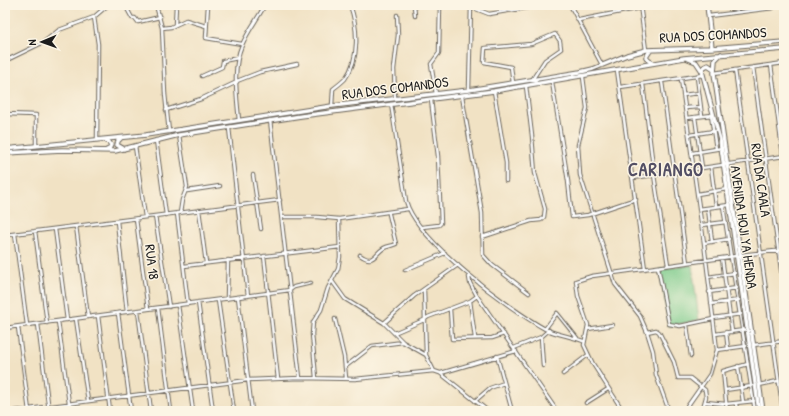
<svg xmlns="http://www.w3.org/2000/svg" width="789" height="416" font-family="'Patrick Hand',sans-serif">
<rect width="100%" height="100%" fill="#fcf5e5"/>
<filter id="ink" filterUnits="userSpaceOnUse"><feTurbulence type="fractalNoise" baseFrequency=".025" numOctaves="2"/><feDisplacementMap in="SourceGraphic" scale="8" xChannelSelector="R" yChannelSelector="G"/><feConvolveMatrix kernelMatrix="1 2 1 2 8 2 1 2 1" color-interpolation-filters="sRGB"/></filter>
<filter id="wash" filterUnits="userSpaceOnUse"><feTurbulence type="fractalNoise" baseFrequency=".012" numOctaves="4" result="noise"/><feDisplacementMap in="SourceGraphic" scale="16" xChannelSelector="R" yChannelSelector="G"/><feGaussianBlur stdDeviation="0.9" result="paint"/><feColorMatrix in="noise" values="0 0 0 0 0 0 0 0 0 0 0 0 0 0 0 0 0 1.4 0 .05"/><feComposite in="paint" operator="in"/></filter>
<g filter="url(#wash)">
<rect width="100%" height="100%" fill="#f1e2c4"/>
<path fill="#7bcb8b" stroke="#4c7454" d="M692,265L699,320L669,326L660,269Z"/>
</g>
<g filter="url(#ink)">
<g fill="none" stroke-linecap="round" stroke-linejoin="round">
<g stroke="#676157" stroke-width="4.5">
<path id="street" d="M125,5L132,18H135L138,22L160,17
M156,5L162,28L165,94L169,132
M208,5L206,38L242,44
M414,5L415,16
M570,5L602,65
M640,5L646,50
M471,7L489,14L545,5
M709,16L773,8L774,5
M94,17L98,44L97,140
M579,20L641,8
M175,25L176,5
M162,28L171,27L186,20L206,26
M5,61L44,42L59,30L94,17L108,5
M771,65L784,163
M753,67L784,291
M617,70L645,269
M735,70L783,411
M714,73L784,63
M202,76L222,67L223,61L238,58
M583,77L587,108L578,145L580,175L615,284L640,316L647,332L653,351L656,375L669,411
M697,77L702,116
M681,79L704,243L717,350L710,374L684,411
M237,81L260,72L297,64
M552,82L568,181L572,217L588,215L636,199
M662,82L687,263
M513,83L511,67L484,62L485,48L531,44L555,34L560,41L561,49L545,60L532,80
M643,84L654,175L668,265
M620,87L703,75
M469,90L471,5
M494,91L506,163V181
M436,94L431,64L439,53L440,5
M683,95L699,93
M462,96L482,213L483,255L492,265L529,293
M395,98L394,69L398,35L397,15
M391,104L406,201C417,241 509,309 545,329C557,335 571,336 583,341
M332,106L333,89C337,86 341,83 345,79C360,59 358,27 350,5
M685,108L700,107
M166,110L201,99L237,82
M5,114L36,115V146
M711,115L716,149
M695,117L702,168
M687,118L712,115
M270,120L300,378
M239,121C237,96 232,68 242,45C248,31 258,18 265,5
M229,128L248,296
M179,135L187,187L182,200L180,213
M689,135L714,131
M156,140L166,215
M135,146L145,217
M692,153L722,148
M711,167L716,206
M253,175L261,229
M633,178L784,156
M187,191L220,186
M697,194L727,189
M723,206L755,411
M708,208L712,242
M699,209L729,205
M199,210L206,263
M177,213L188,304
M155,216L169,307
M282,217H317L339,219L408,209
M136,219L148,309
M117,221L127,312
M702,225L726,222
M76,226L88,317
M422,227L439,225L441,223L438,156L431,100
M55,229L67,320
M35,231L47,323
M15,234L27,325
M5,235L280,200
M482,237L531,221L541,220L544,217L545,209L535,173L532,136L526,86
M704,243L729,239
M360,255C374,265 374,254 384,248C388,246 392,246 396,244L389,214
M740,255L784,250
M264,256L278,379
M722,258L732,332
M184,266L340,247
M658,267L669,324L680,326L713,319
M405,270L445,253
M469,277L470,283L477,296L557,411
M708,277L735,273
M332,281L345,299L384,323L403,342L426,355
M424,289L426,355L434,371
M709,292L737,288
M238,297L252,411
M227,299L228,260
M218,300L234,411
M470,301L475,338
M198,302L213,411
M711,304L739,300
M178,305L193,411
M158,308L171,411
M450,309L452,339L492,338L504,334
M138,311L151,411
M118,313L131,411
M98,316L110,411
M713,318L741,314
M76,319L88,401
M335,319L344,357L346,378
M58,321L70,411
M384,323L414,296L458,265
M38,324L49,411
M687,325L691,356
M18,327L29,411
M5,328L290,290L294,287L311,283
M545,329L557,313L577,338
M588,329L612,325
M647,332L656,330L659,332L674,362L678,378H690L705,390L706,397L702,411
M726,332L728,349
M394,333L424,320L428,317L470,301L477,296
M715,334L744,330
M541,337L543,366
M753,345L784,341
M514,348L541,337L549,330
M717,350L746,346
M497,356L512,411
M738,366L743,402
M345,367L372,346L403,342
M441,373L516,351
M563,374L588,355
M316,378L312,334L313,322L321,310L328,288L338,269L340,257L339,219
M759,385L778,381
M5,388L8,411
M725,390L752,386
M475,401L490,388L504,383
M705,402L726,404L754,401
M586,403L608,389
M736,403L737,411
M14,411L248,380L300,378L355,379L434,371L440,373L488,411
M623,411L593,364L584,345L588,325L578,296L576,281L592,276L736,256
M727,411L723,371L748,364"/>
</g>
<g stroke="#676157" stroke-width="5.5">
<path id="secondary" d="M707,5L712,48
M650,51L646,57L648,60L653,63
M721,54L715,60L714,73L763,411
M686,58L696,62L702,71L720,140L759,411
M702,71L704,67L708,65L714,69
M121,138L118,141L117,145L124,149
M105,140L109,142L111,145L109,149L105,151
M5,149L146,135L332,106L469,90L580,72L593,69L627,55L646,50L712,48L784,42
M5,153L62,150L115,151L179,135L301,116L494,91L684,58L784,49"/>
</g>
<use href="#street" stroke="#fff" stroke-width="2.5"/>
<use href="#secondary" stroke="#fff" stroke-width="3.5"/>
</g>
</g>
<g text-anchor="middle" stroke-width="3" stroke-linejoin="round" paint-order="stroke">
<g font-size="14" fill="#1c1c1c" stroke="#fcf5e5">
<text transform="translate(713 35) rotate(-3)" y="5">RUA DOS COMANDOS</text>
<text transform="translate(395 88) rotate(-7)" y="5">RUA DOS COMANDOS</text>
<text transform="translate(761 180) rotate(82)" y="5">RUA DA CAALA</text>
<text transform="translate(744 227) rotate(82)" y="5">AVENIDA HOJI YA HENDA</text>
<text transform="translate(152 262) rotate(83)" y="5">RUA 18</text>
</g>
<g font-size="18" font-weight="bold" letter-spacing="1" fill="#534f64" stroke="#fcf5e5">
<text x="666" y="176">CARIANGO</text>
</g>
</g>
<rect width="789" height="416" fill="none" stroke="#fcf5e5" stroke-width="20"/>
<g transform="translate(42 42) rotate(268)" stroke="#fcf5e5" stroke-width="3" paint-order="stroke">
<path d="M0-3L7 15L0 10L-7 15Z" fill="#1c1c1c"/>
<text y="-6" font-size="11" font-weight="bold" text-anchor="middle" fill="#1c1c1c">N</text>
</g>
</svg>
